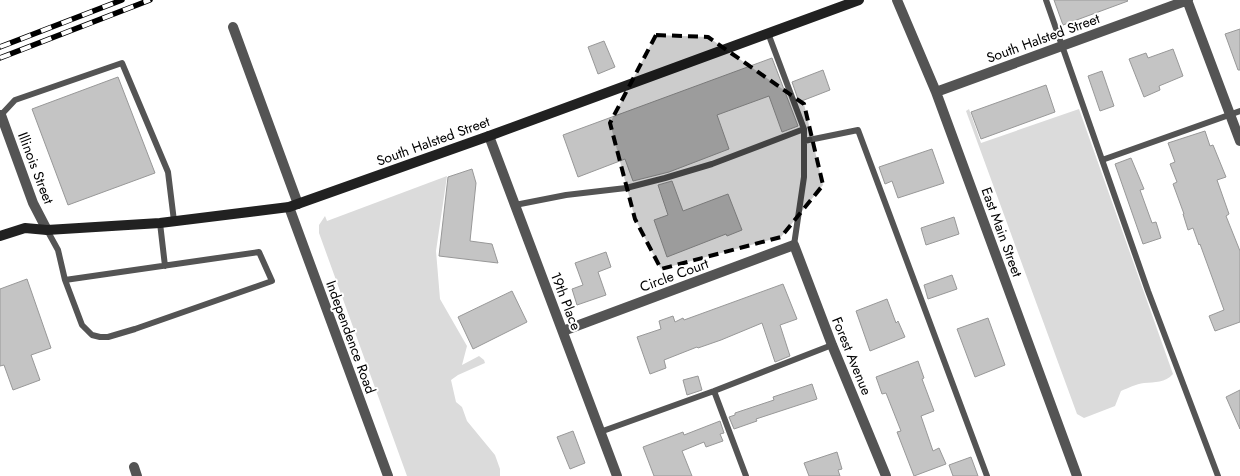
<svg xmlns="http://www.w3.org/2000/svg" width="1240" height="476" font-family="Jost,sans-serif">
<rect width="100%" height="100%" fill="#fff"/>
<path fill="#dbdbdb" d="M969,109L981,143L1079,109L1173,374C1165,383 1155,382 1144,383C1136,384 1128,388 1121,391L1115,406L1084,418L1077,414L966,111Z
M447,176L436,251L440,299L467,346L462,365L479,356L484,360L485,363L458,375L451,380L456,402L462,407L467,421L495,455L500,469V476H407L319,233V225L325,216L327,221Z"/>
<path fill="#c4c4c4" stroke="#989898" d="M1054,0H1127L1128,1L1063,25Z
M1240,29V70H1238L1225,34Z
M604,41L615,67L598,74L588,47Z
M1173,49L1183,76L1159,86L1160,90L1144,97L1129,59L1146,53L1148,58Z
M772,58L798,126L782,132L769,96L717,115L729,149L669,172L633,181L625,159L578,177L563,135Z
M823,70L830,90L799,102L792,82Z
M1102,71L1114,106L1100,111L1088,76Z
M118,77L155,173L68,205L32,109Z
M1046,85L1055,112L981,139L971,112Z
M1205,131L1210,146L1213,145L1226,177L1217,180L1229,214L1226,216L1240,251V322L1215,331L1209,316L1224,310L1200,244L1199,245L1193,228L1188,230L1183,214H1184L1173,184L1177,182L1170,164L1175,162L1168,143Z
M932,149L944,183L898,198L892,181L885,184L879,167Z
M1131,158L1144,189L1140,190L1152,223L1156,222L1161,238L1143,244L1115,164Z
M472,169L476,183L470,241L492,244L498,263L439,256L448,177Z
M672,181L683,211L728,194L742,230L727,236L726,234L667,257L654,220L668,215L658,185Z
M954,217L959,234L926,245L921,228Z
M606,252L611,267L598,272L606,295L577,305L572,289L583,285L575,263Z
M952,275L957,289L928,299L924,285Z
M27,279L51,348L31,355L40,380L13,390L4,365L0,366V289Z
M783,284L797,319L780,325L790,356L775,362L762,323L721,340L698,348L697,347L664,360L666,368L650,374L637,337L661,329L659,321L673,316L675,322L683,318L684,320Z
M512,291L527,322L473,349L458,317Z
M887,299L896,323L898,321L905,337L870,351L856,311Z
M988,318L1005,365L975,377L957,329Z
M918,361L924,378L922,379L934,411L921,416L933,451L939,448L946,464L914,476L897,432L901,431L886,393L882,394L876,377Z
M698,376L702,390L687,395L683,380Z
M812,384L817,399L756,419L757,421L734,429L729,417L735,415V413L774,400L773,397Z
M1240,390V429L1226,397Z
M720,421L724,433L720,434L723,441L706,447L704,442L682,451L692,476H654L643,447L683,432L684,435Z
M573,431L585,463L570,469L557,437Z
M837,452L842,469L838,470L840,476H809L804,463Z
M971,457L978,476H953L949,465Z"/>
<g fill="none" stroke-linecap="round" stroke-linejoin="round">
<path stroke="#545454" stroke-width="6" d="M1046,0L1148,291L1218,476
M768,33L804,129V177L794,245
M1,115L15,100L122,63L168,172L174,221
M804,141L858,130L987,476
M1102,160L1240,111
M515,205L566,195L626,188L665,178L712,164L804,129
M160,223L165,266
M47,230L58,250L65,280L82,325L92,335L100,337H108L135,329L272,281L259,252L65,280
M714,391L746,476
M600,432L714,391L832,345"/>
<path stroke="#545454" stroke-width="10" d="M897,0L936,92L1077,476
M1187,0L1240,141
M233,27L298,204
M936,92L1188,0
M1,115L33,203L47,230
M489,136L617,476
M289,207L388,476
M563,331L794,245L832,345L886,476
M134,467L137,476"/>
<path stroke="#212121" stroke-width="10" d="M0,236L25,228L47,230L160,223L289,207L489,136L859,0"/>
<g stroke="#000" stroke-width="5.5">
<path id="rail" d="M0,47L122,0
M0,58L150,0"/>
</g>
<use href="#rail" stroke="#fff" stroke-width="4" stroke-dasharray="11" stroke-linecap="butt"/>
</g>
<path fill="#000" fill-opacity="0.2" stroke="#000" stroke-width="4" stroke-dasharray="10 6" stroke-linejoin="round" d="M656,35L708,37L804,104L823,185L781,237L661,269L635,219L610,123Z"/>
<g text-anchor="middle" stroke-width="4" stroke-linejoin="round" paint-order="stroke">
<g font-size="14" fill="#000" stroke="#fff">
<text transform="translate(1043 38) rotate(-20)" y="5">South Halsted Street</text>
<text transform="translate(433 141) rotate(-20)" y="5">South Halsted Street</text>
<text transform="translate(36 168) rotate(69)" y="5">Illinois Street</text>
<text transform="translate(1002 232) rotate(70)" y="5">East Main Street</text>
<text transform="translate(674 275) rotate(-20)" y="5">Circle Court</text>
<text transform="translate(566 301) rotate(69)" y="5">19th Place</text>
<text transform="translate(351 337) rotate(70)" y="5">Independence Road</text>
<text transform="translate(852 356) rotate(68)" y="5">Forest Avenue</text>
</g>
</g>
</svg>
